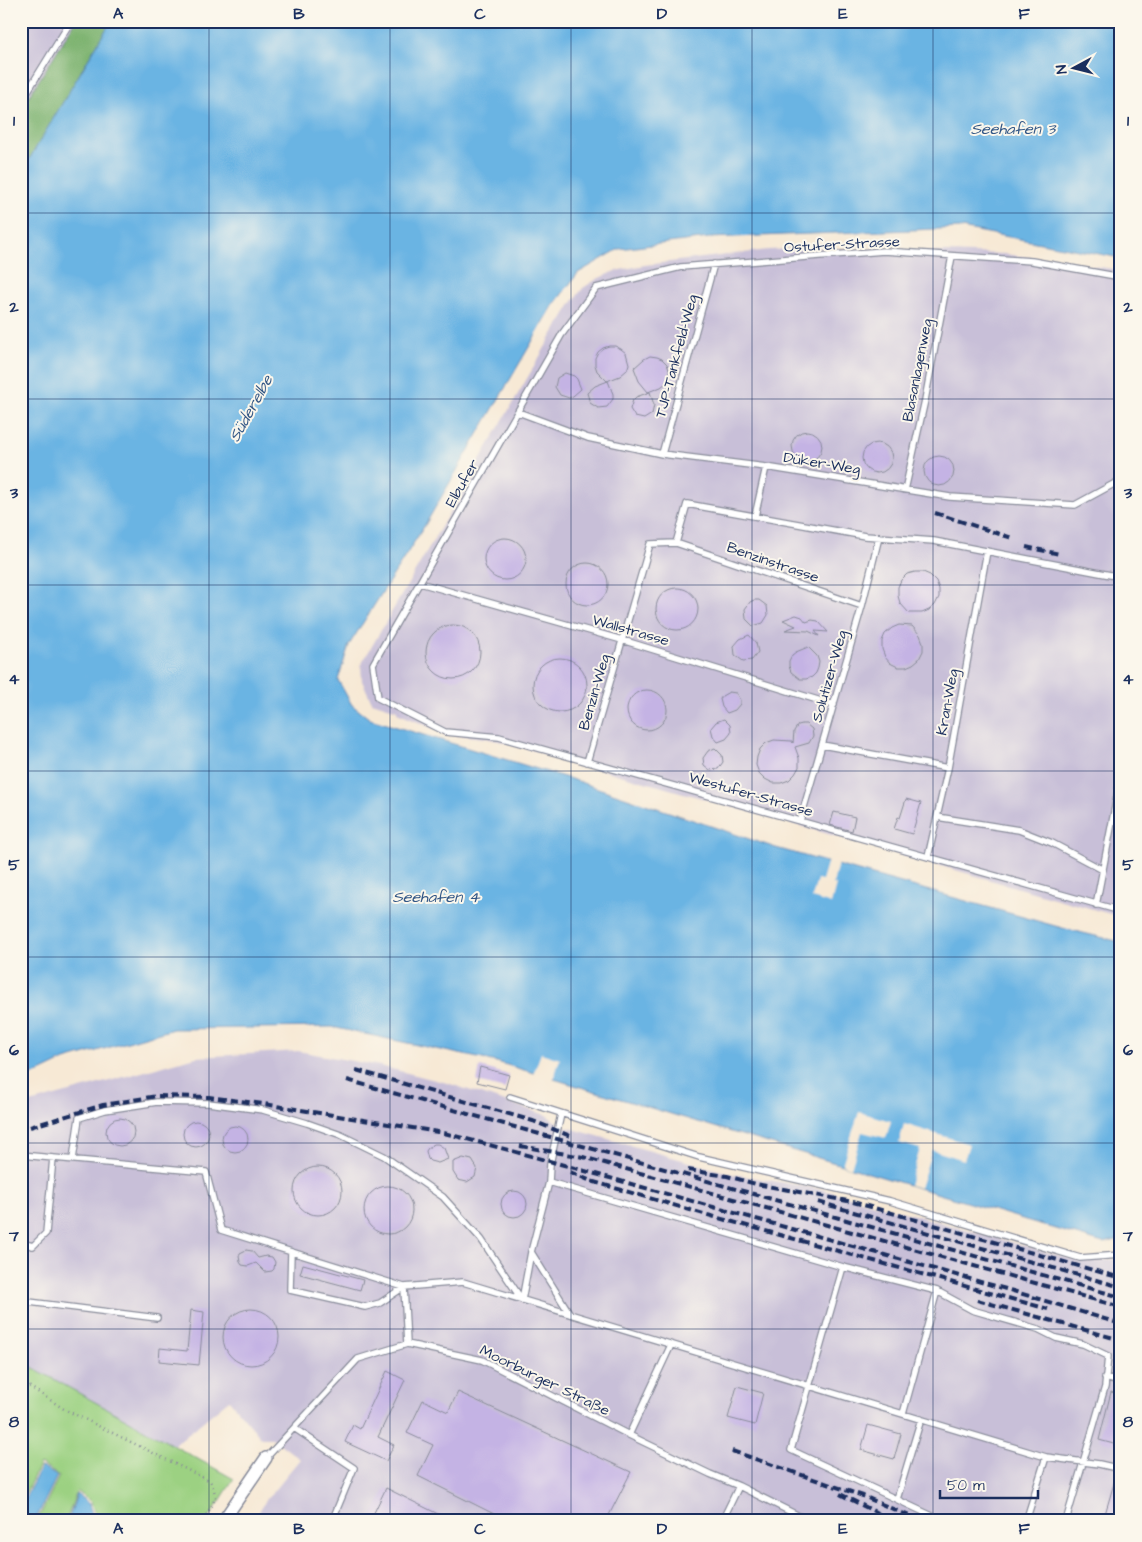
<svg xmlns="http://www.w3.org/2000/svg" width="1142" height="1542" font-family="'Architects Daughter',sans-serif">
<rect width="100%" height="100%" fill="#fbf7ec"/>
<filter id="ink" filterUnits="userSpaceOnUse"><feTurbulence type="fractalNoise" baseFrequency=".02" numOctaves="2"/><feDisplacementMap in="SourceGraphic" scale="10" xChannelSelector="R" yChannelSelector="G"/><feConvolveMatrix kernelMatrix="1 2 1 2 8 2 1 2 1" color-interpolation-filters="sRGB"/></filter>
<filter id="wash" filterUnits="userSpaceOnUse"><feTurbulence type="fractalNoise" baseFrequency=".0096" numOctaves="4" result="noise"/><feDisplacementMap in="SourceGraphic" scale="20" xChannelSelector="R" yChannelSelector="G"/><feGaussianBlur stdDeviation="1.12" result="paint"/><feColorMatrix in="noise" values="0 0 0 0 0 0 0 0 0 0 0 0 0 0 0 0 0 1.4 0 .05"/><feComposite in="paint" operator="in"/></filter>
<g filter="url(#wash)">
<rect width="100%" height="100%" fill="#f7e9d5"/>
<path fill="#c8bfd8" d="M21,21H76L21,109Z
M815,248L1004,254L1121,270V917L507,743L485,738L446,734L397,713V710L372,702L362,681L361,665L547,344L571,304L583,288L597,279L615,271L645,265L768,250Z
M298,1051L380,1066L447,1083L546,1115L562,1126L732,1174L821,1189L1080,1261L1121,1259V1521H253L266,1500L300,1459L272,1438H261L229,1400L167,1451L21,1369V1108L30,1103L196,1057Z"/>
<path fill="#9cd182" stroke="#5c8070" d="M21,1361L234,1479L207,1521H97L91,1502L77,1491L66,1521H37L59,1476L40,1464L21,1502Z"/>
<path fill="#7db370" stroke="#4c7167" d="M76,21H111L21,173V109Z"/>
<path fill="#6bb4e3" stroke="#4372a0" d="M111,21H1121V258L961,228L709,238L619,249L578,273L553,306L425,525L349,645L338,680L352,705L370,719L571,779L776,848L1066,929L1121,942V1239L1103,1243L497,1062L332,1027L173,1029L65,1060L21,1081V173Z
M41,1467L57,1476L35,1521H21V1506Z
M77,1494L89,1504L94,1521H68Z"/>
<path fill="#f7e9d5" d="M828,860L838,863L833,884L836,885L831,904L812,898L817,879L822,880Z
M541,1053L560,1059L553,1081L533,1075Z
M859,1112L891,1121L886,1138L862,1132L851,1168L842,1165Z
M904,1124L969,1144L964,1160L932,1150L920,1188L909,1185L920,1149L899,1143Z"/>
<g id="blocks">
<path fill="#c4b3e4" d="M609,346H615L621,349L626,353L629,364L627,370L620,376L607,381L597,371L595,365V358L598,352L603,348Z
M650,356L657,357L662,359L667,364L669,370V377L666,383L661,387L648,392L639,381L634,368L644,359Z
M565,373L574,376L577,379L581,389L573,396L569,398L560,395L555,387L557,378Z
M608,381L613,394V399L607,407L598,408L590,403L587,393L595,386Z
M650,392L654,405L652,414L644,419L635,417L630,409L633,400L636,397Z
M792 446a15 15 0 1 1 30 0a15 15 0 1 1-30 0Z
M862 458a15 15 0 1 1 30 0a15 15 0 1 1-30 0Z
M924 471a15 15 0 1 1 30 0a15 15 0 1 1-30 0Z
M484 559a21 21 0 1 1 42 0a21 21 0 1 1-42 0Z
M566 584a21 21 0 1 1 42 0a21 21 0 1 1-42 0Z
M915,572H923L930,575L936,581L939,589V597L935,605L929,610L922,613H909L900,603L898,596V587L901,580L907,574Z
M656 609a21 21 0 1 1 42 0a21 21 0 1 1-42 0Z
M754,600H759L767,606L768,615L763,623L753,626L746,619L745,609L750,602Z
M796,615L802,617L806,622L812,620L818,621L828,632L815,631L819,636L808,631L785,630L796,626L783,620Z
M426 652a27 27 0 1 1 54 0a27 27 0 1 1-54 0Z
M899,625L912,626L920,635L923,643V651L919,659L913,664L906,667H898L890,663L885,657L882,649V641L885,634L892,628Z
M749,635L756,643L758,652L752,660L743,661L735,655L734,646L740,639Z
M808,647L817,656L819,662L818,668L816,673L812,677L806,679H800L791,672L789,666V661L792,655L796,652Z
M533 685a27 27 0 1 1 54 0a27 27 0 1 1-54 0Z
M627 710a20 20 0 1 1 40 0a20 20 0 1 1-40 0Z
M729,692L736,693L740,700V704L735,710L727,713L722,707L720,699L722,696Z
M724,719L730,725L731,733L726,739L718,742L713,736L711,728L716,722Z
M802,724H806L812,729L813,736L809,743L795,747L799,758V767L795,774L789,780L781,783H773L765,779L759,773L756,765L757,757L760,749L766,743L774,740L792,741L793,743L794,731L798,725Z
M715,748L722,755L723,762L718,769L710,770L704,765L703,758L708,751Z
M906,799L921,803L912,834L894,829L898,817L900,818Z
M834,812L855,817L852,831L830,825Z
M480,1067L509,1075L505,1089L477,1082Z
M106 1132a14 14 0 1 1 28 0a14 14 0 1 1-28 0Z
M183 1134a13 13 0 1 1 26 0a13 13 0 1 1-26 0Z
M222 1139a13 13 0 1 1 26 0a13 13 0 1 1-26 0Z
M434,1144H438L444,1148L448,1159L438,1163L430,1161L428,1159L426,1151L428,1148Z
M463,1158L472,1160L477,1168L475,1177L467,1182L458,1180L453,1172V1162Z
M294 1191a24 24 0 1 1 48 0a24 24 0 1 1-48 0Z
M364 1210a24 24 0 1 1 48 0a24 24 0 1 1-48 0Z
M501 1204a13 13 0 1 1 26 0a13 13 0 1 1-26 0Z
M246,1250L252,1251L258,1258L266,1256L272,1257L275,1262L274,1269L272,1271L265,1272L256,1263L248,1266L242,1265L240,1262L239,1256L240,1253Z
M303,1264L363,1280L360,1290L300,1274Z
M223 1337a28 28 0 1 1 56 0a28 28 0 1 1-56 0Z
M191,1310L204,1312L199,1365L159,1361L160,1348L187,1351Z
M387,1371L405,1380L378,1437L394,1445L386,1461L345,1442L353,1425L360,1429Z
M737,1386L763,1393L755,1425L728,1418Z
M458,1392L631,1472L606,1521H508L418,1476L433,1445L407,1433L423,1400L448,1412Z
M1111,1392L1121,1395V1446L1099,1440Z
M868,1425L901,1434L894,1459L861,1450Z
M1117,1473L1121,1474V1521H1103Z
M386,1488L452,1521H370Z"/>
</g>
</g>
<g filter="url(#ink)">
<use href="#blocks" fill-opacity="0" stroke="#898c9a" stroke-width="1"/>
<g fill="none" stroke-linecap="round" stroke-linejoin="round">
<g stroke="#898c9a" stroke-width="8">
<path id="service" d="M21,102L71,21
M1121,277L1032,261L884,251L681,267L596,288L562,334L373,664L378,698L445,732L499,737L1121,911
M518,412L588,438L662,454L766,467L950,497L1075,505L1121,480
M662,454L714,264
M905,490L925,400L952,256
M755,516L766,467
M676,543L687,504L865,536L934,541L1121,577
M420,583L622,640L834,705
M822,745L948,768
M587,762L650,544L676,543L862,606
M937,817L1019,830L1052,843L1103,870
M800,821L862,606L879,537
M928,857L948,768L987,551
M1096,905L1121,776
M510,1097L699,1157L890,1201L1080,1258L1121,1255
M21,1155L206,1172L221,1230L404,1287L407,1344
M73,1159L79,1118L105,1110L157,1102L208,1103L263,1110L307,1123L341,1135L384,1156L443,1197L481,1239L522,1300
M549,1182L843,1267L937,1291L972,1310L1038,1329L1056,1338L1083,1344L1108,1356L1105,1387L1066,1521
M21,1243L33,1246L46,1233L53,1158
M291,1252L290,1290L365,1307L380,1303L404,1287L463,1282L1046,1457L1026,1521
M531,1252L570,1314
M843,1267L791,1450L943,1521
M522,1300L531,1252L549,1182L550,1164L561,1114
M21,1301L157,1318
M1105,1378L1121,1382
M903,1414L937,1291
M294,1428L354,1468L332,1521
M629,1435L671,1345
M1046,1457L1099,1464L1121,1469
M266,1458L358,1359L407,1344L482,1360L629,1435L710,1474L739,1486L809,1521
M897,1499L921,1419
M722,1521L739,1486"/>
</g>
<g stroke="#898c9a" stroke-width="14">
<path id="minor" d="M223,1521L266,1458"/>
</g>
<path stroke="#898c9a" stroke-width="2.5" stroke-dasharray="1 4" stroke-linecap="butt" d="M21,1381L64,1409L210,1481C220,1498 212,1506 202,1521"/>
<use href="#service" stroke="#fff" stroke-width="5.5"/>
<use href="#minor" stroke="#fff" stroke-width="11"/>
<path stroke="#1b2f5e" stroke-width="4" stroke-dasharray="8 4" stroke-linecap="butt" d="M935,513L1012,538
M1026,547L1060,554
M356,1070L533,1121L573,1137
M347,1080L1121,1297
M30,1127L103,1105L157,1096L209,1097L264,1104L444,1133L535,1157L1013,1291L1121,1324
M520,1146L583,1157L1121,1307
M688,1170L727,1176L756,1184L853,1202L1121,1278
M570,1172L591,1181L704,1214L1048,1309
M818,1202L1121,1287
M977,1300L1121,1340
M732,1451L863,1496L916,1519
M840,1494L893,1521"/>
</g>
</g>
<path fill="none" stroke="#1b2f5e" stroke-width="1" stroke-opacity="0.55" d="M209,21V1521M390,21V1521M571,21V1521M752,21V1521M933,21V1521M21,213H1121M21,399H1121M21,585H1121M21,771H1121M21,957H1121M21,1143H1121M21,1329H1121"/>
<g text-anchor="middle" stroke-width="4" stroke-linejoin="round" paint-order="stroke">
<g font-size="15" fill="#1b2f5e" stroke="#fbf7ec">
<text transform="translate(842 244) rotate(-3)" y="5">Ostufer-Strasse</text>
<text transform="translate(676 356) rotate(-75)" y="5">TJP-Tankfeld-Weg</text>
<text transform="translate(917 370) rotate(-79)" y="5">Blasanlagenweg</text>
<text transform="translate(822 463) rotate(9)" y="5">Düker-Weg</text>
<text transform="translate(462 483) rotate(-60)" y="5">Elbufer</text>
<text transform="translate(773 562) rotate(19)" y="5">Benzinstrasse</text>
<text transform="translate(631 630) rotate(16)" y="5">Wallstrasse</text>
<text transform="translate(829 676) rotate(-74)" y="5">Solutizer-Weg</text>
<text transform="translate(594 692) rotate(-74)" y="5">Benzin-Weg</text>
<text transform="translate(947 702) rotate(-80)" y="5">Kran-Weg</text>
<text transform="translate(751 794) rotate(16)" y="5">Westufer-Strasse</text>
<text transform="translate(545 1380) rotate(26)" y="5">Moorburger Straße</text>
</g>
<g font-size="16" font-style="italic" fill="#335786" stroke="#fbf7ec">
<text x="1013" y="134">Seehafen 3</text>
<text transform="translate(250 408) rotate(-61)" y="6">Süderelbe</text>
<text x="436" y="902">Seehafen 4</text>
</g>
</g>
<rect width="1142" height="1542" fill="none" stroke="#fbf7ec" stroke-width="55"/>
<g transform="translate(1074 68) rotate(263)" stroke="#fbf7ec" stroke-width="4" paint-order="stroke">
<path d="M0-4L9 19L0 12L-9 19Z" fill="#1b2f5e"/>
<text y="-8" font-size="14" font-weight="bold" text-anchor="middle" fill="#1b2f5e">N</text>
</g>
<path d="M940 1490v8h98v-8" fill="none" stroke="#1b2f5e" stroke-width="2.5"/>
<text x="947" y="1490" font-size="15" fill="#1b2f5e" stroke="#fbf7ec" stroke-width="4" paint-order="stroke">50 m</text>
<rect x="28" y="28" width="1086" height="1486" fill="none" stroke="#1b2f5e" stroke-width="2"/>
<g font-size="16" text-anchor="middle" font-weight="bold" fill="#1b2f5e">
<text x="118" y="19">A</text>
<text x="299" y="19">B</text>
<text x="480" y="19">C</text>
<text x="662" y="19">D</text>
<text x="843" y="19">E</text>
<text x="1024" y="19">F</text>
<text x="14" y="126">1</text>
<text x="1128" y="126">1</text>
<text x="14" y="312">2</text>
<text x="1128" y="312">2</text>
<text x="14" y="498">3</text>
<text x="1128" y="498">3</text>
<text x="14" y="684">4</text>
<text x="1128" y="684">4</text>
<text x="14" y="870">5</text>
<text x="1128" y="870">5</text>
<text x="14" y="1055">6</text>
<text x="1128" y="1055">6</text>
<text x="14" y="1241">7</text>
<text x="1128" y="1241">7</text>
<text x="14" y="1427">8</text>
<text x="1128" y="1427">8</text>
<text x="118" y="1534">A</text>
<text x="299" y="1534">B</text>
<text x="480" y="1534">C</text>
<text x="662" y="1534">D</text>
<text x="843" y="1534">E</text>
<text x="1024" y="1534">F</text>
</g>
</svg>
